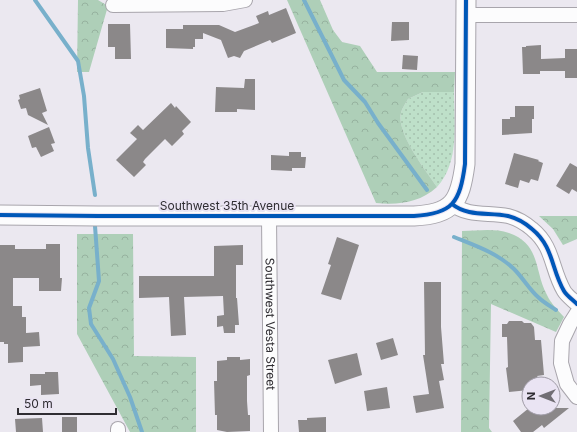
<svg xmlns="http://www.w3.org/2000/svg" width="577" height="432" font-family="Inter,sans-serif">
<defs>
<pattern id="grass-dots" width="8" height="8" patternUnits="userSpaceOnUse"><rect width="8" height="8" fill="#bee0c9"/><path d="M2 2h.1M6 6h.1" fill="none" stroke="#a4c0ad" stroke-width="1.8" stroke-linecap="round"/></pattern>
<pattern id="forest-crowns" width="20" height="18" patternUnits="userSpaceOnUse"><rect width="20" height="18" fill="#aecfb8"/><path d="M2 6a3 3 0 1 1 6 0M12 15a3 3 0 1 1 6 0" fill="none" stroke="#96b29f"/></pattern>
</defs>
<rect width="100%" height="100%" fill="#ebe8f0"/>
<path fill="url(#grass-dots)" d="M423,92H454C454,124 460,162 437,187C426,171 396,133 401,113C402,108 406,103 408,99Z"/>
<path fill="url(#forest-crowns)" d="M78,0H98L108,6L89,72H77Z
M287,0H320L333,30L342,42L360,46L377,72H455L454,92H423L408,99C406,103 402,108 401,113C396,133 426,171 437,187C419,203 399,205 376,203Z
M539,216H577V239L563,245L553,229Z
M462,231C477,231 494,228 509,233C541,244 534,271 547,295C551,304 558,310 564,317L556,332L491,304L489,428L492,432H461Z
M77,234H133L134,356L196,357V432H130L77,334Z"/>
<g fill="none" stroke-linecap="round" stroke-linejoin="round">
<path stroke="#78b0cb" stroke-width="4" d="M35,0L78,61L84,96L88,148L95,195
M304,0L344,80L365,102L378,123L427,190
M95,226L99,281L89,308L91,324L113,359L130,397L142,432
M454,237C476,246 497,253 514,269C523,278 529,289 538,297C543,302 550,306 556,310"/>
</g>
<path fill="#8b8889" d="M286,8L296,33L272,43L270,40L244,51L240,58L234,56L228,58L221,40L203,33V39H195V47H193V49L166,48V29H183V25H219L235,32L259,23L256,16L268,11L269,15Z
M392,22H409V40L391,41Z
M108,24H130L131,59H115V47H108Z
M541,45V59L565,58V49H577V78H565V71H540V74H523L522,47H526V46Z
M403,55L418,56L417,70L402,69Z
M245,79H255V110L237,109V112H215L216,87L244,88Z
M40,88L47,111L42,113L48,125L28,115L26,108L21,109L18,100L20,99L19,95Z
M171,103L175,108L176,106L191,122L182,131L184,134L172,146L165,139L145,159L143,162L146,165L134,177L116,160L137,139L130,133L138,125L143,130Z
M515,106H534V119H532V133L502,135V119H510V117H515Z
M49,127L55,143L51,144L54,151L41,157L36,147L32,148L28,136Z
M289,152H301V157H306L305,168H292V171L271,170V155L289,156Z
M514,153L539,160L538,161L543,163L538,181L531,179L529,183L520,180L518,188L505,184Z
M570,163L577,167V192L572,189L569,194L556,186Z
M337,237L359,245L341,300L321,294L331,265L328,264Z
M46,244H60V278H62L61,291H39V278H13V306H22V317H26V333L39,332L40,346L23,347V362L8,363V344H4V342H0V245H15V249H46Z
M243,245V265H236V298H237L239,325H235V333H224L223,326L217,327V316L224,315L223,296L184,297L186,335L171,336L169,297L139,298V276H214V246Z
M424,282H441V327L444,364H441L444,380L439,381L444,408L416,413L413,396L429,394L423,355H425Z
M509,321H522L524,323H531L534,327L535,340H541L544,375L537,376L543,384H529V390L509,392L506,368L508,367L507,337H502V324H507Z
M393,338L398,355L381,360L376,343Z
M357,353L362,375L335,384L328,360Z
M227,357H240V360L250,359V375L247,376V401L248,415H250V431L227,432L217,430V415H215L214,381H217V361L227,360Z
M45,372H58L59,394L41,395V385L30,386V374H45Z
M387,387L390,408L367,411L364,391Z
M529,408H569L544,428L542,425L533,432H521L513,421Z
M62,417H77V432H62Z
M326,417V432H299L298,420H307V418Z
M42,418L43,432H16L15,419Z"/>
<g fill="none" stroke-linecap="round" stroke-linejoin="round">
<g stroke="#a8a5ac" stroke-width="16">
<g id="street">
<path d="M113,5L223,4L245,0"/>
<path d="M466,15H577"/>
<path d="M452,204C468,217 488,212 508,216C516,218 525,223 532,229C554,247 551,269 564,291C567,296 573,300 577,304"/>
<path id="s1" d="M269,216L271,432"/>
<path d="M577,313L570,324L562,341L561,363L567,384L577,397"/>
<path d="M118,432V429"/>
</g>
</g>
<g stroke="#a8a5ac" stroke-width="21">
<path id="secondary" d="M0,215L98,216H414C453,214 460,202 465,164L466,0"/>
</g>
<use href="#street" stroke="#fcfcfd" stroke-width="14"/>
<use href="#secondary" stroke="#fcfcfd" stroke-width="19"/>
<g stroke="#eae4f3" stroke-width="6">
<path id="cycleway" d="M452,204C468,217 488,212 508,216C516,218 525,223 532,229C554,247 551,269 564,291C567,296 573,300 577,304
M0,215L98,216H414C453,214 460,202 465,164L466,0"/>
</g>
<use href="#cycleway" stroke="#0057b8" stroke-width="4"/>
</g>
<g text-anchor="middle" stroke-width="4" stroke-linejoin="round" paint-order="stroke">
<g font-size="12" fill="#2f2d32" stroke="#eae4f3">
<text x="227" y="210">Southwest 35th Avenue</text>
<text dy="4" stroke="none"><textPath href="#s1" startOffset="108">Southwest Vesta Street</textPath></text>
</g>
</g>
<g transform="translate(541 396) rotate(270)"><circle r="19" fill="#eae4f3" stroke="#9f9ba6"/>
<path d="M0-3L7 15L0 10L-7 15Z" fill="#716e74"/>
<text y="-6" font-size="11" font-weight="bold" text-anchor="middle" fill="#2f2d32">N</text>
</g>
<path d="M18 408v6h98v-6" fill="none" stroke="#2f2d32" stroke-width="2"/>
<text x="24" y="408" font-size="12" fill="#2f2d32" stroke="#eae4f3" stroke-width="3" paint-order="stroke">50 m</text>
</svg>
